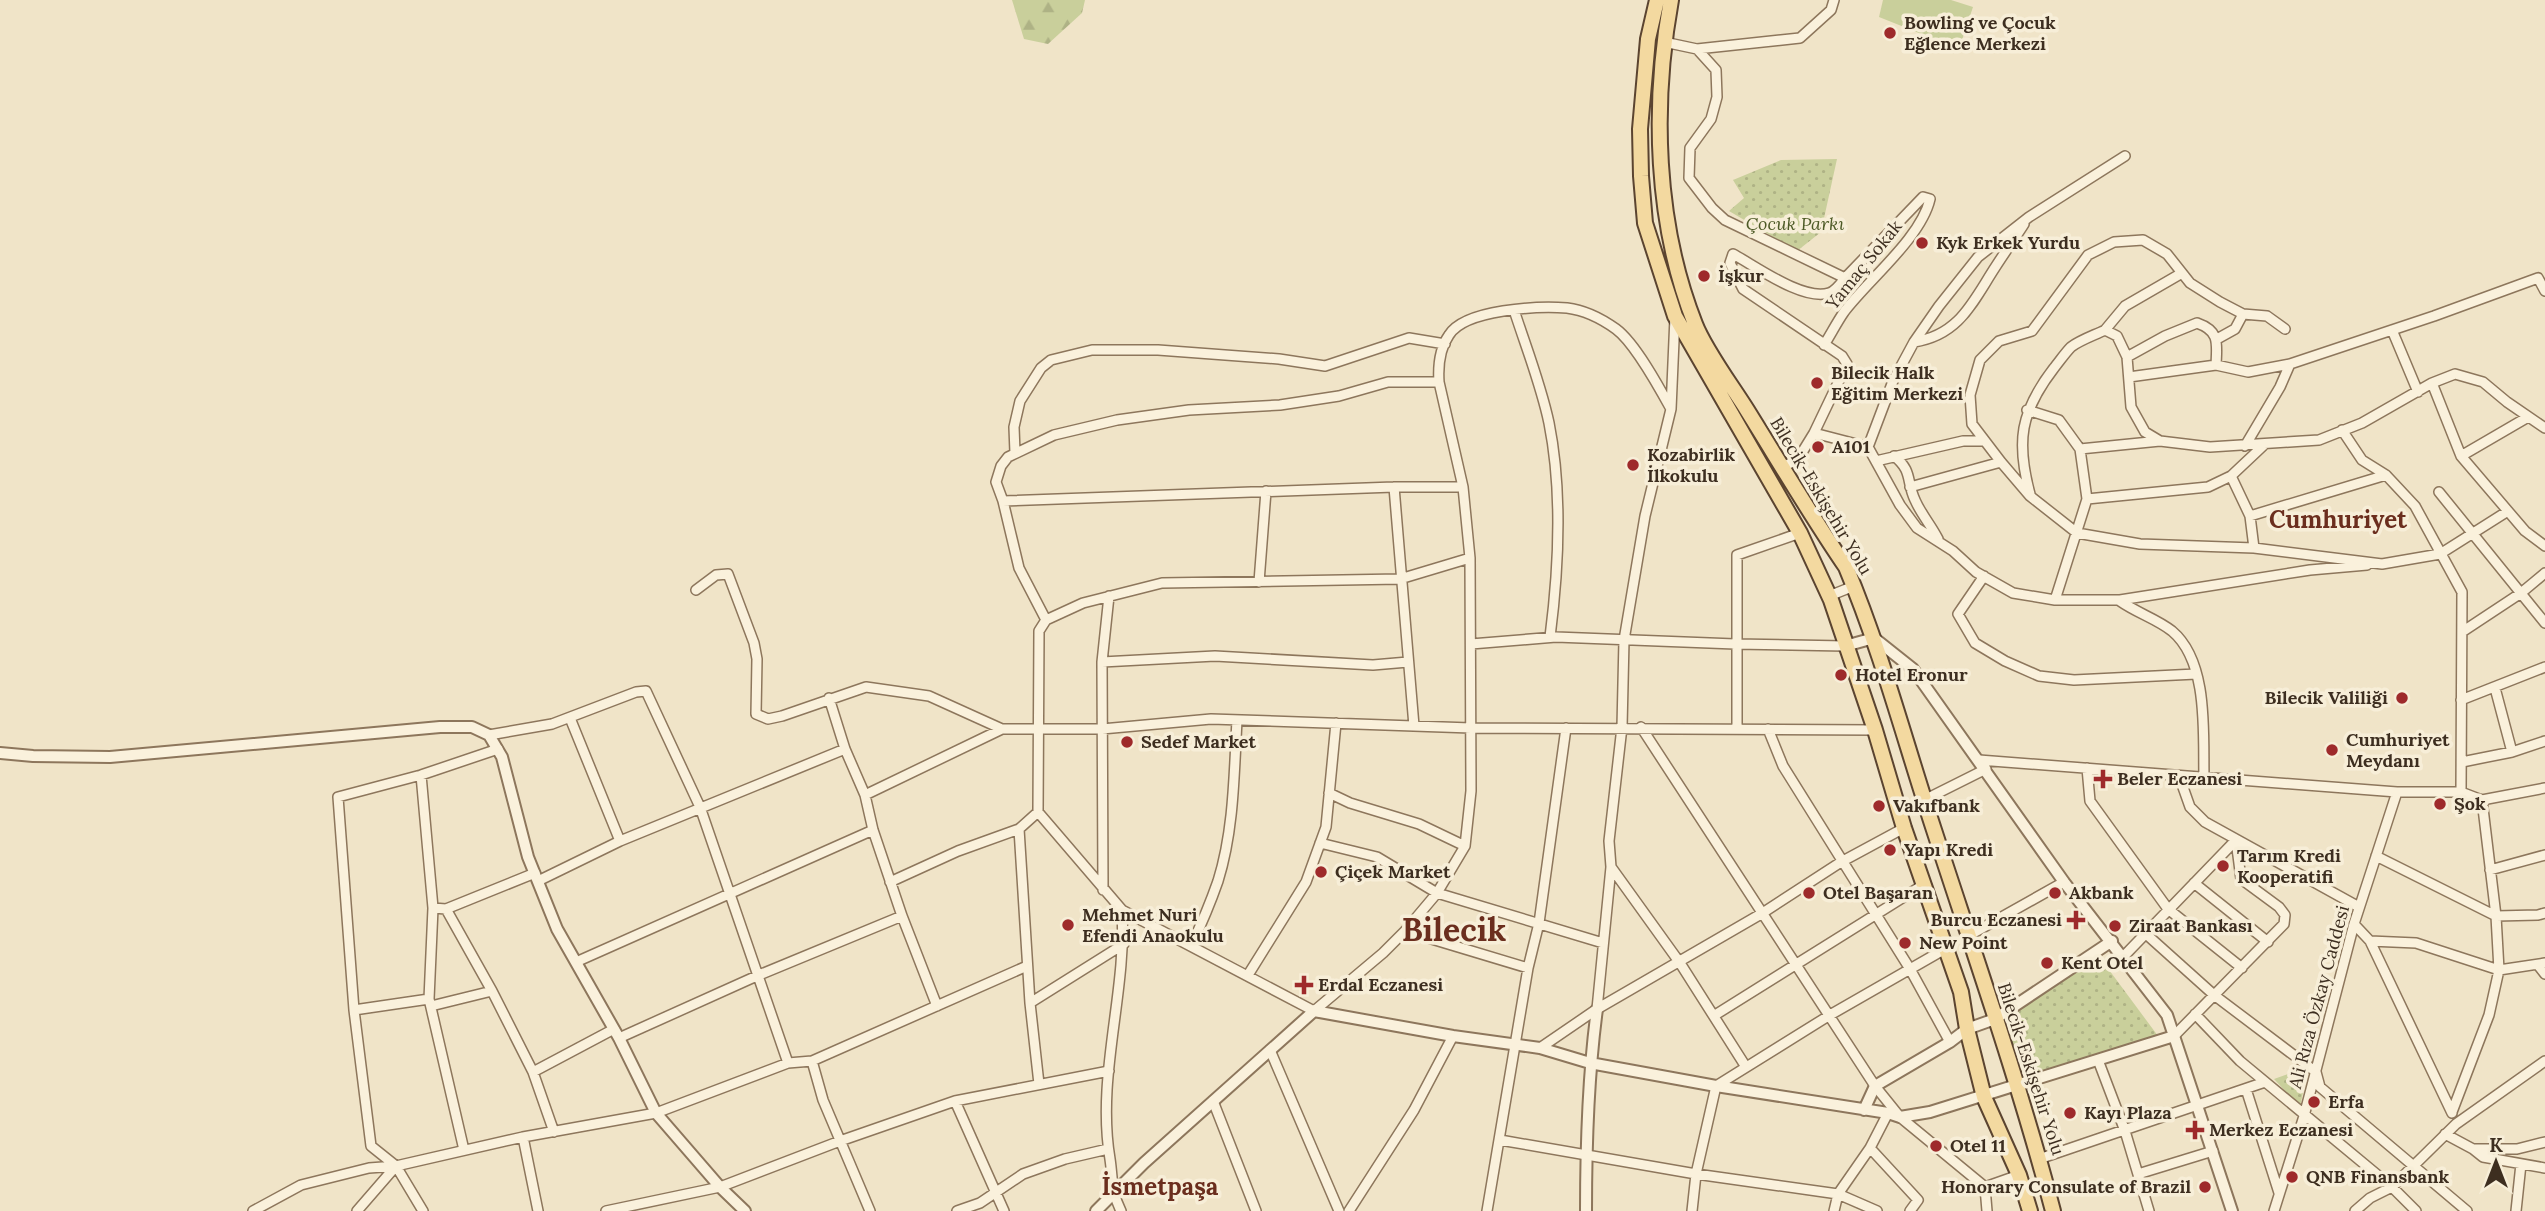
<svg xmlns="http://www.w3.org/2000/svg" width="2545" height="1211" font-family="Lora,serif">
<defs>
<pattern id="grass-dots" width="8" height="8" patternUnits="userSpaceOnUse" patternTransform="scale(1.75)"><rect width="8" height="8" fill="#c9cf9b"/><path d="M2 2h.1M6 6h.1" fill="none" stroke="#aeb285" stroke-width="1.8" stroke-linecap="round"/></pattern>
<pattern id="forest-firs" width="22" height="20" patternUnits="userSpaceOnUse" patternTransform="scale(1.75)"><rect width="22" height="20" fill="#c9cf9b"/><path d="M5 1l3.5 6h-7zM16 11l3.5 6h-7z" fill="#aeb285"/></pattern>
</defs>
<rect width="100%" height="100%" fill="#f0e4c8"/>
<path fill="url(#grass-dots)" d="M1837,159L1821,232L1797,251L1729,211L1744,198L1733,180L1781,160Z
M2098,955L2158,1036L2023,1082L2005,1018Z
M2308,1067L2300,1107L2274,1079Z"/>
<path fill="url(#forest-firs)" d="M1012,0H1085L1082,13L1048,44L1024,39Z"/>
<path fill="#c9cf9b" d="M1883,0H1951L1973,7L1959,49L1879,17Z"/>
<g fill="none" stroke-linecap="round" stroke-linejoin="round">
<g stroke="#8d765c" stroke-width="12">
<path id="minor" d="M1664,42L1697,49L1716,70L1717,97L1711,119L1690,148L1689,178L1712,208L1725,220L1845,278C1841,283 1836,291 1829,293C1803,301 1757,267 1733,254L1730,263L1743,289L1842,356L1847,364L1814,433
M1697,49L1800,38L1831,10L1834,0
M1514,310C1526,347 1541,385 1549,423C1563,493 1559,567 1550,637
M2285,329L2267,316L2243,314L2220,302L2190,283L2167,254L2143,240L2114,242L2088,255L2032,331L1999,341L1980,360L1970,395L1972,424L2001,462L2030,496L2077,533L2140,544L2254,548L2382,564L2440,554L2508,511
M2105,330L2125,306L2182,273
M2392,330L2418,392
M2217,339L2235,329L2243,314
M1914,342C1960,335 1973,301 1996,266C2005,252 2015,238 2024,224
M1824,345C1831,334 1837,322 1844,312C1868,280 1921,238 1930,199L1923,197L1845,278
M2127,357L2165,336L2197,323C2220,331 2217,343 2216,365
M2129,377L2216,365L2248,372L2290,364
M2432,383L2461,456L2525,531L2545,546
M2027,410L2059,420L2080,449L2087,499L2055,600
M2342,430L2362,460L2386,475L2415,506L2462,592L2461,792
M2245,446L2280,387L2290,364L2434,316L2538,278L2545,291
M1868,447L1893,381L1914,342L1939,306L1978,257L2029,217L2125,156
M2080,449L2160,441
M1015,453L1014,427L1020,401L1041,368L1051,360L1092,350H1158L1279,359L1325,366L1409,338L1445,344
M1894,456C1913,471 1906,481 1915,500C1921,514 1931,525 1938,539
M2461,456L2528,417
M1876,461L1963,441H1984
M1783,467L1798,459L1814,433L1868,447L1900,505L1917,528L1953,551L1976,572L2013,593L2055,600H2120L2310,570L2367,565
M2231,476L2250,516L2254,548
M1394,487L1414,726
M1910,487L2001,462
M2439,492L2545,623
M2030,494C2016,442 2020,412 2054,368C2059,362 2065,353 2071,347C2080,340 2095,335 2105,330L2117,336L2127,357L2131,407L2145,432L2160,441L2210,447L2319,440L2362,423L2432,383L2455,374L2483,382L2507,402L2545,428
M2087,499L2208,487L2231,476L2265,444
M1003,501L1394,487H1463
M2250,516L2386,475
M1984,576L1958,614L1975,643L2005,661L2039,676L2074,680L2196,674
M1259,582L1266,491
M696,590L716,575L728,574L754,643L757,659L756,714L768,719L782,716L866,687L929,696L1002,729
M1829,596L1854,586
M2120,601C2137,613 2157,619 2172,631C2209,662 2203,734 2204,778
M1046,620L1019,568L1003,501L996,482L1001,466L1008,457L1054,435L1117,420L1189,410L1280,405L1339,396L1388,382H1439
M2462,632L2521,593L2545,573
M1471,644L1556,637L1735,644L1845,646
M1102,662L1215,656L1373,665L1408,662
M2495,688L2512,752
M829,698L845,749L865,795L873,830L902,916L937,1006
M2461,700L2545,667
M570,718L620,841
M1641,727L1875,1086L1900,1117L1985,1187L1987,1211
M1737,728V555L1800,533
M1768,729L1783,766L1910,969L1950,1042
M489,735L552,724L636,692L646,691L700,807L788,1063
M1979,760L2397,792H2461L2482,800L2545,788
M2462,762L2512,752L2545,741
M2087,768L2090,801L2168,909L2242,968
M421,775L433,908L429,999L464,1150
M2179,776L2190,807L2205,822L2359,907
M1329,793L1350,803L1419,824L1465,846
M865,795L1002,729H1102L1211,719L1471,728L1875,730
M1924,800L1986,769
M1038,812L1122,910L1314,1011L1383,953L1405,931L1437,893L1465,846L1471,791L1470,558L1463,487L1439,382C1438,367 1440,348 1449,335C1465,309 1538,306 1567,308C1584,310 1602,319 1616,329C1635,343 1659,387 1671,409
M1019,829L1030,1003L1039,1084
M1320,843L1377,857L1437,893L1603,943
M2376,856L2496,916L2538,915L2545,913
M1611,867L1680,963L1746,1067
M2490,870L2545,855
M538,881L620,841L845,749
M890,882L958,851L1019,829L1038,812L1039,631L1046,620L1083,603L1162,583L1400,579L1470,558
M2194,883L2268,942
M1103,890L1102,662L1109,596
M433,908L446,909L535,873
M446,909L492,991L533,1072L554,1132
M2354,924L2370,941L2452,1113
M1405,931L1528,968
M2146,934L2214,995L2316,1072L2320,1087L2467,1211
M1968,936L2064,882
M2370,941L2416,943L2499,970L2545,963
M1191,946C1201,925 1210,904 1218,881C1234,830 1234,774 1237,720
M2123,957L2236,840
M576,962L873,830
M2538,965L2545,974
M1248,975L1306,882L1326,827L1336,723
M1030,1003L1124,944
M431,1006L492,991
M1597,1009L1611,867L1609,841L1622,727L1624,640L1645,516L1671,409L1675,317
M354,1010L429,999
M2195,1014L2240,1061L2392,1187L2416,1211
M1715,1015L1923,885
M2174,1036L2284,924L2285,915L2279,907L2241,879L2236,840
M619,1038L759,975L902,916
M1540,1048L1597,1009L1761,914L1841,862L1904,828
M1270,1050L1339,1211
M2098,1060L2125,1131L2149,1211
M812,1061L823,1100L870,1211
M533,1072L614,1029
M2246,1089L2279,1193
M955,1101L1004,1211
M1213,1101L1256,1211
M2452,1112L2489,1015L2499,970L2496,916L2482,800
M2445,1134L2473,1149H2517L2545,1142
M523,1137L538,1211
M1500,1140L1696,1174L1838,1194L1877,1211
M1870,1148L1918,1200L1910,1211
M2473,1149L2483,1157L2545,1168
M2039,1159L2265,1082
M2138,1174L2213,1151
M1985,1187L2019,1175
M253,1211L301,1185L369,1168L396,1166L523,1137L656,1113L788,1063L812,1061L1027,966
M357,1211L396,1166
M423,1211L396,1166L371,1146L354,1010L338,797L421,775L498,749
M606,1211L720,1187L840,1141L955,1101L1109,1071
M957,1211L980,1203L1023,1174L1065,1159L1108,1149
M1121,1211C1111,1191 1113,1179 1110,1159C1096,1076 1127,993 1122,910
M1349,1211L1414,1110L1453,1036
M1487,1211L1528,968L1539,923L1566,728
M1692,1211L1696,1174L1716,1086L1830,1015L1945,949
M1834,1211L1838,1194L1870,1148L1888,1113
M2274,1211L2304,1116L2354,924L2397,792
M2355,1211L2370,1198L2392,1187L2456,1124L2545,1061
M2516,1211L2521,1164"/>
</g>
<g stroke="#8d765c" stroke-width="14">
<path id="tertiary" d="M1845,646L1874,638L1913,669L2064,882L2167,1015L2232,1211
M0,753L33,756L110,757L440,727H472L489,735L502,757L528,857L557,929L619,1038L656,1113L720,1187L745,1211
M1864,1110L1875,1086L1950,1042L1967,1029L1995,1019L2112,941
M1096,1211L1144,1163L1314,1011L1453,1036L1540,1048L1590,1063L1716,1086L1888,1113L1900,1117L1930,1112L2174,1036
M1586,1211C1586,1143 1588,1076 1597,1009"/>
</g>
<g stroke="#5b4430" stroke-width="18">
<path id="primary" d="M1657,0L1648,39L1640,129L1641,176L1645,223L1675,316L1800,533L1831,600L1875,730L1904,828L1961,992L1967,1029L1984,1097L2019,1175L2030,1211
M1671,0C1652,105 1655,223 1695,324C1705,350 1732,386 1747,410C1780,463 1811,516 1846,567C1882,653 1905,742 1934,830C1975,956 2019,1082 2053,1211"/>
</g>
<use href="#minor" stroke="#faf1dc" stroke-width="9"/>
<use href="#tertiary" stroke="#faf1dc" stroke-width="10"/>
<use href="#primary" stroke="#f3d9a0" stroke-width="14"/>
</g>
<g fill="#9e2a2b" stroke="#f7eed8" stroke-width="2.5">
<circle cx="1890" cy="33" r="7"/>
<circle cx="1922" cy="243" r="7"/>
<circle cx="1704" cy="276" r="7"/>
<circle cx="1817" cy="383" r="7"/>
<circle cx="1818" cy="447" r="7"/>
<circle cx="1633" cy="465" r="7"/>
<circle cx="1841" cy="675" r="7"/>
<circle cx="2402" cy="698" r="7"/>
<circle cx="1127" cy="742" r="7"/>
<circle cx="2332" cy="750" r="7"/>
<path d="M2099.5 768.5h7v7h7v7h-7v7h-7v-7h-7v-7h7z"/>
<circle cx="2440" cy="804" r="7"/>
<circle cx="1879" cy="806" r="7"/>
<circle cx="1890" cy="850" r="7"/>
<circle cx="2223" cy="866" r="7"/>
<circle cx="1321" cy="872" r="7"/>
<circle cx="1809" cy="893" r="7"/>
<circle cx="2055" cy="893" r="7"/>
<path d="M2072.5 909.5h7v7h7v7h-7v7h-7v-7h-7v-7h7z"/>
<circle cx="1068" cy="925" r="7"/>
<circle cx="2115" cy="926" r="7"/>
<circle cx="1905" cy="943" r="7"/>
<circle cx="2047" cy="963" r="7"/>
<path d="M1300.5 974.5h7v7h7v7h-7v7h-7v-7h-7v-7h7z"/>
<circle cx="2314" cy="1102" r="7"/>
<circle cx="2070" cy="1113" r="7"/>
<path d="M2191.5 1119.5h7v7h7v7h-7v7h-7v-7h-7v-7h7z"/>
<circle cx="1936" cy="1146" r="7"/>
<circle cx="2292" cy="1177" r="7"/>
<circle cx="2205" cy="1187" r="7"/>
</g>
<g text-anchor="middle" stroke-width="7" stroke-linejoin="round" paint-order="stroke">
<g font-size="18" font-weight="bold" fill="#3d2e20" stroke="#f7eed8" text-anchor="start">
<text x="1904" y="29">Bowling ve Çocuk<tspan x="1904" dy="21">Eğlence Merkezi</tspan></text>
<text x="1936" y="249">Kyk Erkek Yurdu</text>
<text x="1718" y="282">İşkur</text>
<text x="1831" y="379">Bilecik Halk<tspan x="1831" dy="21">Eğitim Merkezi</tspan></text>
<text x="1832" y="453">A101</text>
<text x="1647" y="461">Kozabirlik<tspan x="1647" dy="21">İlkokulu</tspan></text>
<text x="1855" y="681">Hotel Eronur</text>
<text x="2388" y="704" text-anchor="end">Bilecik Valiliği</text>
<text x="2346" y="746">Cumhuriyet<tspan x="2346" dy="21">Meydanı</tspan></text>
<text x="1141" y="748">Sedef Market</text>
<text x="2117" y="785">Beler Eczanesi</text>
<text x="2454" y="810">Şok</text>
<text x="1893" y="812">Vakıfbank</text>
<text x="1904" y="856">Yapı Kredi</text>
<text x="2237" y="862">Tarım Kredi<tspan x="2237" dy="21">Kooperatifi</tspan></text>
<text x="1335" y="878">Çiçek Market</text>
<text x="1823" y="899">Otel Başaran</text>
<text x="2069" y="899">Akbank</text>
<text x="1082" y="921">Mehmet Nuri<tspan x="1082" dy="21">Efendi Anaokulu</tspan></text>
<text x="2062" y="926" text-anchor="end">Burcu Eczanesi</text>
<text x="2129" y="932">Ziraat Bankası</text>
<text x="1919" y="949">New Point</text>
<text x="2061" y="969">Kent Otel</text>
<text x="1318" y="991">Erdal Eczanesi</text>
<text x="2328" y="1108">Erfa</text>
<text x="2084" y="1119">Kayı Plaza</text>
<text x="2209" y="1136">Merkez Eczanesi</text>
<text x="1950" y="1152">Otel 11</text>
<text x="2306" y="1183">QNB Finansbank</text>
<text x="2191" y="1193" text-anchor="end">Honorary Consulate of Brazil</text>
</g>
<g font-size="18" font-style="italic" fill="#4d5a26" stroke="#f7eed8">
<text x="1795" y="230">Çocuk Parkı</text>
</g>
<g font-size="18" fill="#3d2e20" stroke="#f7eed8">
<text transform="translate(1864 265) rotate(-51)" y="6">Yamaç Sokak</text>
<text transform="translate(1821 496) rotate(59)" y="6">Bilecik-Eskişehir Yolu</text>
<text transform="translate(2319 997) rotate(-75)" y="6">Ali Rıza Özkay Caddesi</text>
<text transform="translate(2031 1069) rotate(72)" y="6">Bilecik-Eskişehir Yolu</text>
</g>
<g font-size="24" font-weight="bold" fill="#6b2e1e" stroke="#f7eed8">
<text x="2338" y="528">Cumhuriyet</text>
<text x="1160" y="1195">İsmetpaşa</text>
</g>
<g font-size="32" font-weight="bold" fill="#6b2e1e" stroke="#f7eed8">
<text x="1454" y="941">Bilecik</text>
</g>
</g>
<g transform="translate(2496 1162)" stroke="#f7eed8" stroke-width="5" paint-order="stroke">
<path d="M0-5L12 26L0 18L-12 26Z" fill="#3d2e20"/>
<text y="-10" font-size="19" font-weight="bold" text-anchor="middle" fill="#3d2e20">K</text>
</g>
</svg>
